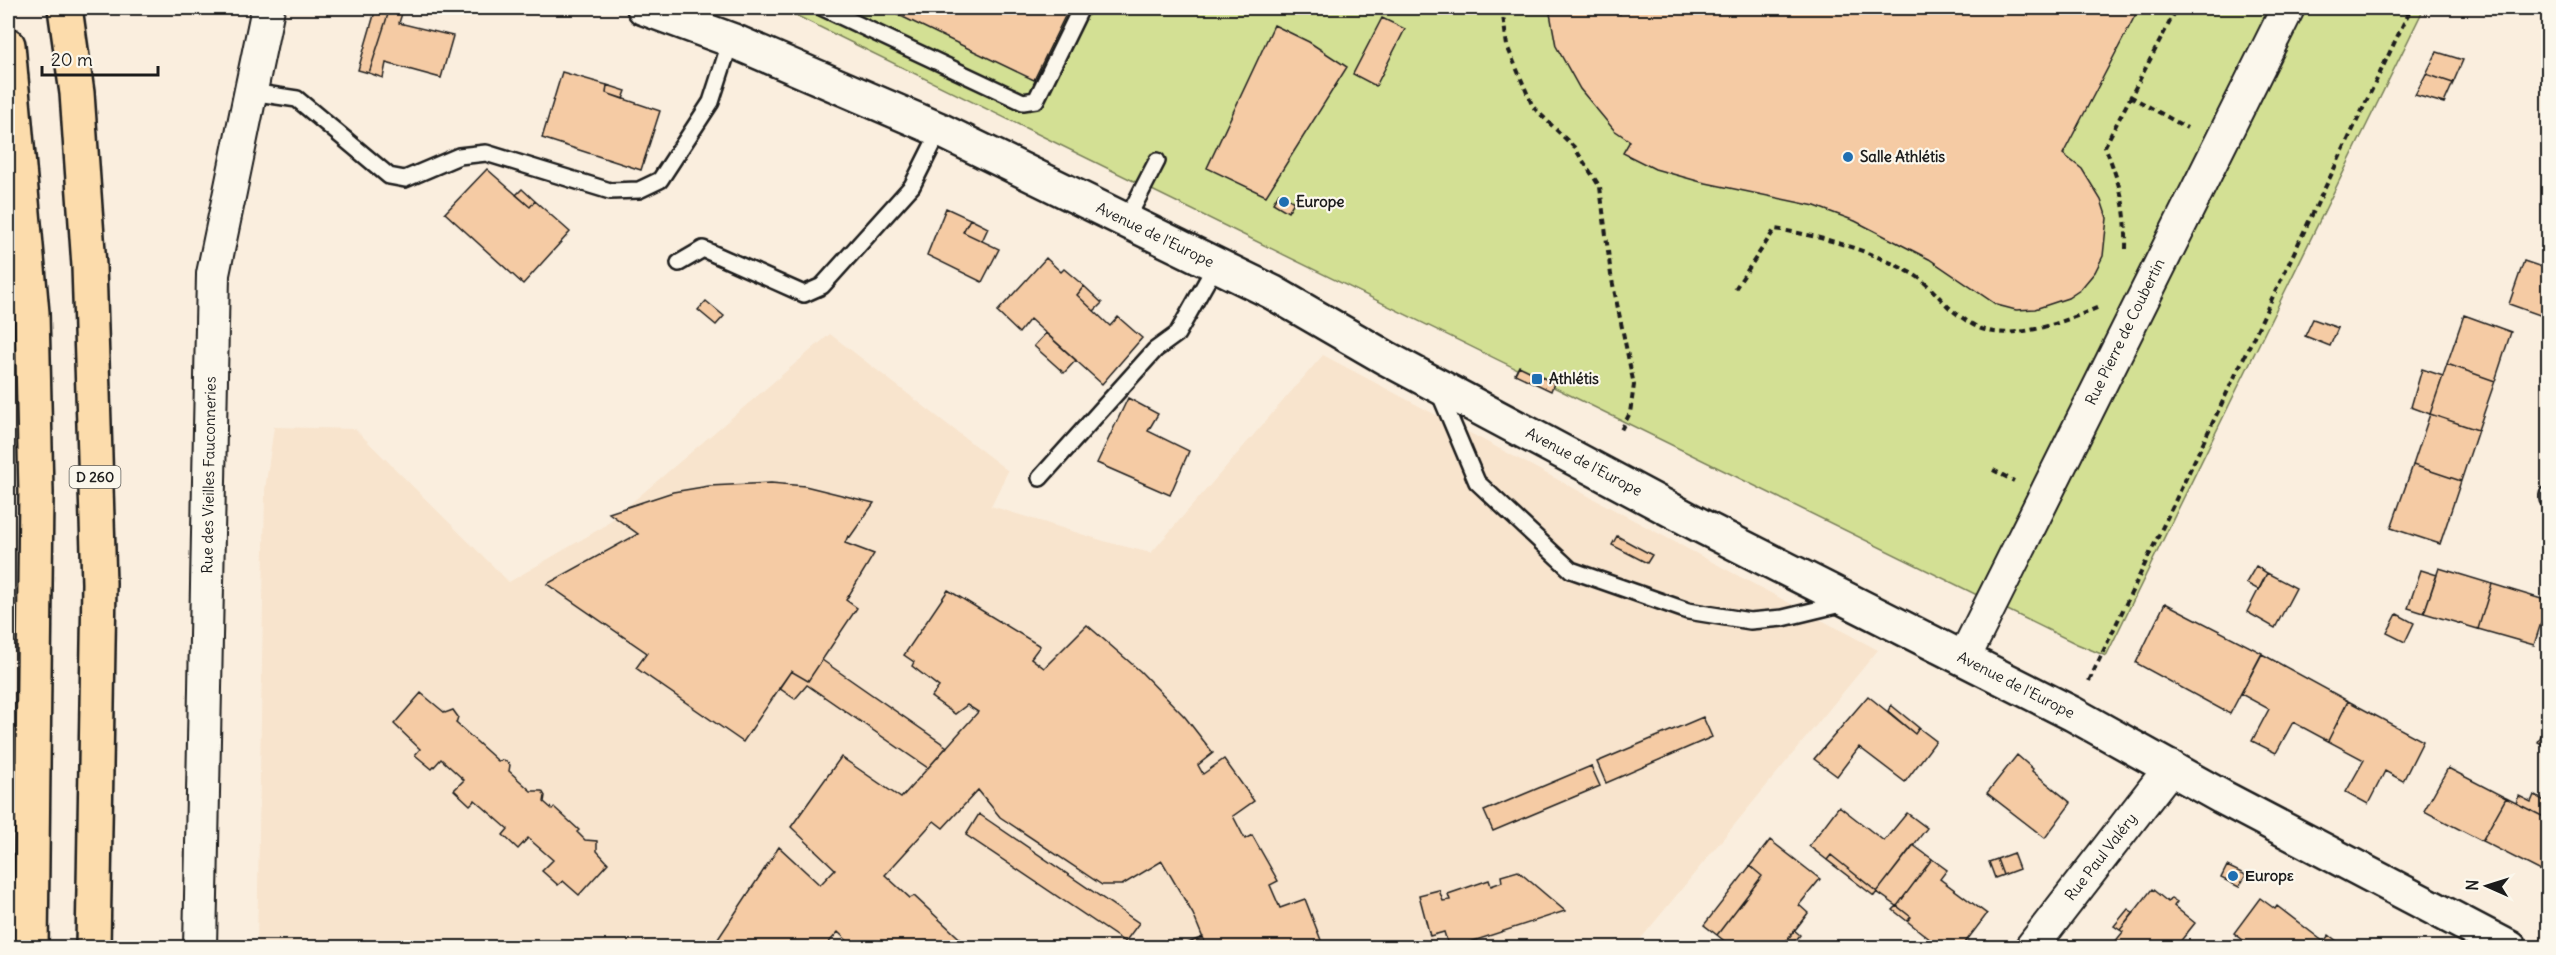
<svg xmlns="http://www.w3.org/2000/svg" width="2556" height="955" font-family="Delius,sans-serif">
<rect width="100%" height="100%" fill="#faeede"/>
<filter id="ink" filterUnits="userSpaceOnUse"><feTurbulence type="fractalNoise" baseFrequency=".0167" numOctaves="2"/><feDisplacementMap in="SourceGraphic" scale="12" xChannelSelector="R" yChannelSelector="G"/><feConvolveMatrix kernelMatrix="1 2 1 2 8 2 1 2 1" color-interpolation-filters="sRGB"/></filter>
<g filter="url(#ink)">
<path fill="#f8e4cd" d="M830,334L1008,471L991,506L1107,542L1151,553L1323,355L1878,650L1634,947L257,948L265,490L274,427L355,429L509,582L603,527Z"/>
<path fill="#d3e094" stroke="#787e58" stroke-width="1.5" d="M781,8H2424L2106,656L2077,644Z"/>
<path fill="#f5cba4" stroke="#1c1c1c" stroke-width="1.5" d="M376,8H390L369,73L358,70Z
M390,8L403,10L399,23L453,36L441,78L386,63L383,78L369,73Z
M884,8H1069L1034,80Z
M1549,8H1605L1620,14L1623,8H2139L2063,154L2082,169L2101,200L2107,218L2103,256L2095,272L2080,290L2068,298L2035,309L2016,310L1997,305L1929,259L1855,221L1815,206L1701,182L1655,169L1623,153L1630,141L1614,130L1580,89L1556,46Z
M1382,18L1405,29L1376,86L1353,74Z
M1274,25L1309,42L1347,67L1266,196L1207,168Z
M2437,52L2463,60L2453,83L2426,74Z
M562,72L607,85L606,93L660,111L641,170L542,138Z
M2426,74L2453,83L2444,103L2415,95Z
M607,85L626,91L623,99L606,93Z
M487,169L530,207L535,201L570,232L523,284L445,213Z
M522,189L535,201L530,207L516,195Z
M1279,193L1294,202L1288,212L1273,203Z
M946,208L970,219L963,232L999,249L982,282L927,255Z
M970,219L988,228L982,241L963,232Z
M1046,258L1061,272L1064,269L1084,286L1077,295L1110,326L1118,317L1142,338L1102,384L1030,319L1019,333L997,312Z
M2524,261L2548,269V318L2509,304Z
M1084,286L1102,303L1094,311L1077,295Z
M706,301L724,316L716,325L698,310Z
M2464,315L2511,332L2495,381L2447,364Z
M2313,319L2338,328L2330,346L2305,336Z
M1046,333L1076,360L1064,373L1034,346Z
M2447,364L2495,381L2478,430L2430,414Z
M1519,366L1554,383L1551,391L1515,374Z
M2422,369L2443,376L2430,414L2411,407Z
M1128,398L1158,414L1148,431L1189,451L1170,495L1097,463Z
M2430,414L2478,430L2461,481L2413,465Z
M2413,465L2461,481L2440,544L2391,528Z
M771,483L805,486L874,503L850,537L848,536L845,543L874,554L846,600L857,608L808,681L791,671L743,742L636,668L647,653L547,584L638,534L609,513L673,492L709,486Z
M1617,536L1652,555L1647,563L1612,545Z
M2256,566L2267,573L2259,590L2246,583Z
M2439,568L2492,584L2478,629L2424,613Z
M2421,570L2437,575L2424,613L2408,608Z
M2267,573L2296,588L2275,628L2247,612Z
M2492,584L2548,601L2534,645L2478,629Z
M948,590L1040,646L1031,658L1044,668L1087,625L1140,671L1185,717L1213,753L1198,765L1203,774L1224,759L1254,801L1233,816L1245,839L1252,835L1278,881L1270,885L1280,908L1305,899L1324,948H1207L1193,914L1162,861L1122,885H1102L1000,817L978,790L943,828L934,821L885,875L910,898L914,896L970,948H855L838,932L824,948H712L779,847L820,885L835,869L791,827L841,757L901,798L978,712L967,705L955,714L931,697L939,687L912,666L914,662L904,655Z
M2165,603L2262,653L2230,714L2136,663Z
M2397,614L2414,623L2405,642L2387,633Z
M2262,654L2348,701L2328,741L2293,722L2276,753L2252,741L2269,709L2241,694Z
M822,660L947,747L928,768L807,685L795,699L779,688L791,671L808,681Z
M421,693L445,713L453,710L458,717L456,723L498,761L504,760L510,765L509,771L531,791H542L545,796L544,802L552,809L555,808L579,830L577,832L585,840L597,841V851L608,863L579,895L563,881L558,885L542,871L553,860L528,838L518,849L503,835L508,829L475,800L470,805L454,790L464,780L441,759L432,769L415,755L420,749L394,724Z
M1868,696L1915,734L1919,728L1936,741L1905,782L1859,747L1837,776L1814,759Z
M2348,701L2423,741L2403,781L2385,771L2368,804L2346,792L2364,760L2328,741Z
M1891,705L1919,728L1915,734L1888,711Z
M1703,717L1712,737L1606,783L1597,762Z
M2548,722V744L2547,747L2538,742Z
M2017,755L2033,769L2032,771L2071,803L2045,838L1987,793Z
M1591,766L1600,786L1493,831L1484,811Z
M2448,768L2506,798L2482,841L2424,811Z
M2534,795L2548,803V819L2516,803L2519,796L2531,802Z
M2506,798L2548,819V866L2545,873L2482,841Z
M1839,806L1884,841L1907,813L1927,828L1877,892L1831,855L1827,860L1809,846Z
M979,814L1139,923L1125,942L966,835Z
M1770,840L1820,879L1799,905L1808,913L1781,948H1733L1717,935L1762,876L1750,866Z
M1913,845L1932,859L1897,906L1877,892Z
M2013,853L2019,869L2003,875L1997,859Z
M1831,855L1877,892L1874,896L1827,860Z
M1932,859L1947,870L1940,879L1987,914L1961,948H1941L1907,921L1911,917L1897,906Z
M1997,859L2003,875L1995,878L1989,862Z
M1750,866L1762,876L1717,935L1704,925Z
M2227,866L2246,875L2239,887L2221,878Z
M1518,871L1565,911L1452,948H1449L1444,932L1430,936L1419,895L1439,890L1443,901L1450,900L1448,894L1489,880L1491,886L1502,882L1501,876Z
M2152,889L2168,902L2171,898L2177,902L2174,906L2195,923L2175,948H2110L2123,932L2120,930Z
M2260,898L2275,909L2277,906L2324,942L2319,948L2246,946L2248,944L2234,933Z
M1897,906L1911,917L1907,921L1893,910Z
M2128,909L2134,913L2120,930L2114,926Z
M1794,930L1800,935L1790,948H1781Z
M2329,935L2346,948H2319Z
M1203,937L1207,948H1175Z"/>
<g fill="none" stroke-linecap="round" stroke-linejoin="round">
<g stroke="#1c1c1c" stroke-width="20">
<path id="service" d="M823,8L1023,102L1036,100L1081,8
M251,92L297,99L389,176L405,179L459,156L486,153L610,191L639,190L660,180L711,102L731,40
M1126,221L1157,161
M679,263L703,249L804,294L822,286L912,186L940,130
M1439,392L1477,482L1571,570L1688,611L1750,621L1783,618L1845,603
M1040,478L1155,350L1177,334L1216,265
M2548,495V499"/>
</g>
<g stroke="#1c1c1c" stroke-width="36">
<path id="minor" d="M1964,658L2288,8
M200,948L213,274L268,8
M2031,948L2171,767"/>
</g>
<g stroke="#1c1c1c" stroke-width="38">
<path id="tertiary" d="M644,8L731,40L940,130L1272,292L1386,358L1705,528L2073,714L2222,797L2510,948"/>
</g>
<g stroke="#1c1c1c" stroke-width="38">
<path id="trunk" d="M65,8L77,93L89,266L99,583L93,948
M8,45L32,313L36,493L31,948"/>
</g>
<path stroke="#1c1c1c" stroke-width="4" stroke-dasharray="6 4.5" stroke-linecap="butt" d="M1502,8L1507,46L1533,107L1574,147L1600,187L1611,275L1634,385L1630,413L1621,430
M2130,96L2187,128
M2126,249C2127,207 2120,185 2105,146L2177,8
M1735,289L1775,229C1823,236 1871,251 1913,274C1930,284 1942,303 1957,314C1964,319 1976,328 1985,330C2018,340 2069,320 2099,307
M1993,470L2014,481
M2089,681L2411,8"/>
<use href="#service" stroke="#fbf7ec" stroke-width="15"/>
<use href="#minor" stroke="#fbf7ec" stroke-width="32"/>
<use href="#tertiary" stroke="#fbf7ec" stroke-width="33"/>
<use href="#trunk" stroke="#fcdcac" stroke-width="33"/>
</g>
</g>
<g fill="#1f6fb2" stroke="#fbf7ec" stroke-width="2">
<circle cx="1848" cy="157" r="6"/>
<circle cx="1284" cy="202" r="6"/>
<rect x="1531" y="373" width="12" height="12" rx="3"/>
<circle cx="2233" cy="876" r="6"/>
</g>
<g text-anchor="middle" stroke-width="4.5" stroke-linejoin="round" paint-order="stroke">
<rect fill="#fbf7ec" stroke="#5f5e5a" stroke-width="1.5" x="69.5" y="466" width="51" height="22" rx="4.5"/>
<g font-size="14" font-weight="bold" fill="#1c1c1c">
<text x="95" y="482">D 260</text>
</g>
<g font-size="15" font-weight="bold" fill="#1c1c1c" stroke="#fbf7ec" text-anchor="start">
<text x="1860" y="162">Salle Athlétis</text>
<text x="1296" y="207">Europe</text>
<text x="1549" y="384">Athlétis</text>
<text x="2245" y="881">Εuropε</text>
</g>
<g font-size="15" fill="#1c1c1c" stroke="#fbf7ec">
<text transform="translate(1155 235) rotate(26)" y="5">Avenue de l'Europe</text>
<text transform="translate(2125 332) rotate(-64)" y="5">Rue Pierre de Coubertin</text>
<text transform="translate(1584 462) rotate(28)" y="5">Avenue de l'Europe</text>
<text transform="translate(209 475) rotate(-89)" y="5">Rue des Vieilles Fauconneries</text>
<text transform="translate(2016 685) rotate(27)" y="5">Avenue de l'Europe</text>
<text transform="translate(2101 857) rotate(-52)" y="5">Rue Paul Valéry</text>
</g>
</g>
<rect width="2556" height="955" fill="none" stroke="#fbf7ec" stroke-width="30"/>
<rect x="15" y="15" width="2526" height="925" fill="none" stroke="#1c1c1c" stroke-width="2" filter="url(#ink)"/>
<g transform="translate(2487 886) rotate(273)" stroke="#fbf7ec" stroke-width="4.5" paint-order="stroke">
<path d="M0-4.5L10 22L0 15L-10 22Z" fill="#1c1c1c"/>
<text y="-9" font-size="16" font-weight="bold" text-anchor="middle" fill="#1c1c1c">N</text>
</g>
<path d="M42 66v9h116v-9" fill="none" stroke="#1c1c1c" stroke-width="3"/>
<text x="51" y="66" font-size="18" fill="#1c1c1c" stroke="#fbf7ec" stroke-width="4.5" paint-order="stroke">20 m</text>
</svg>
